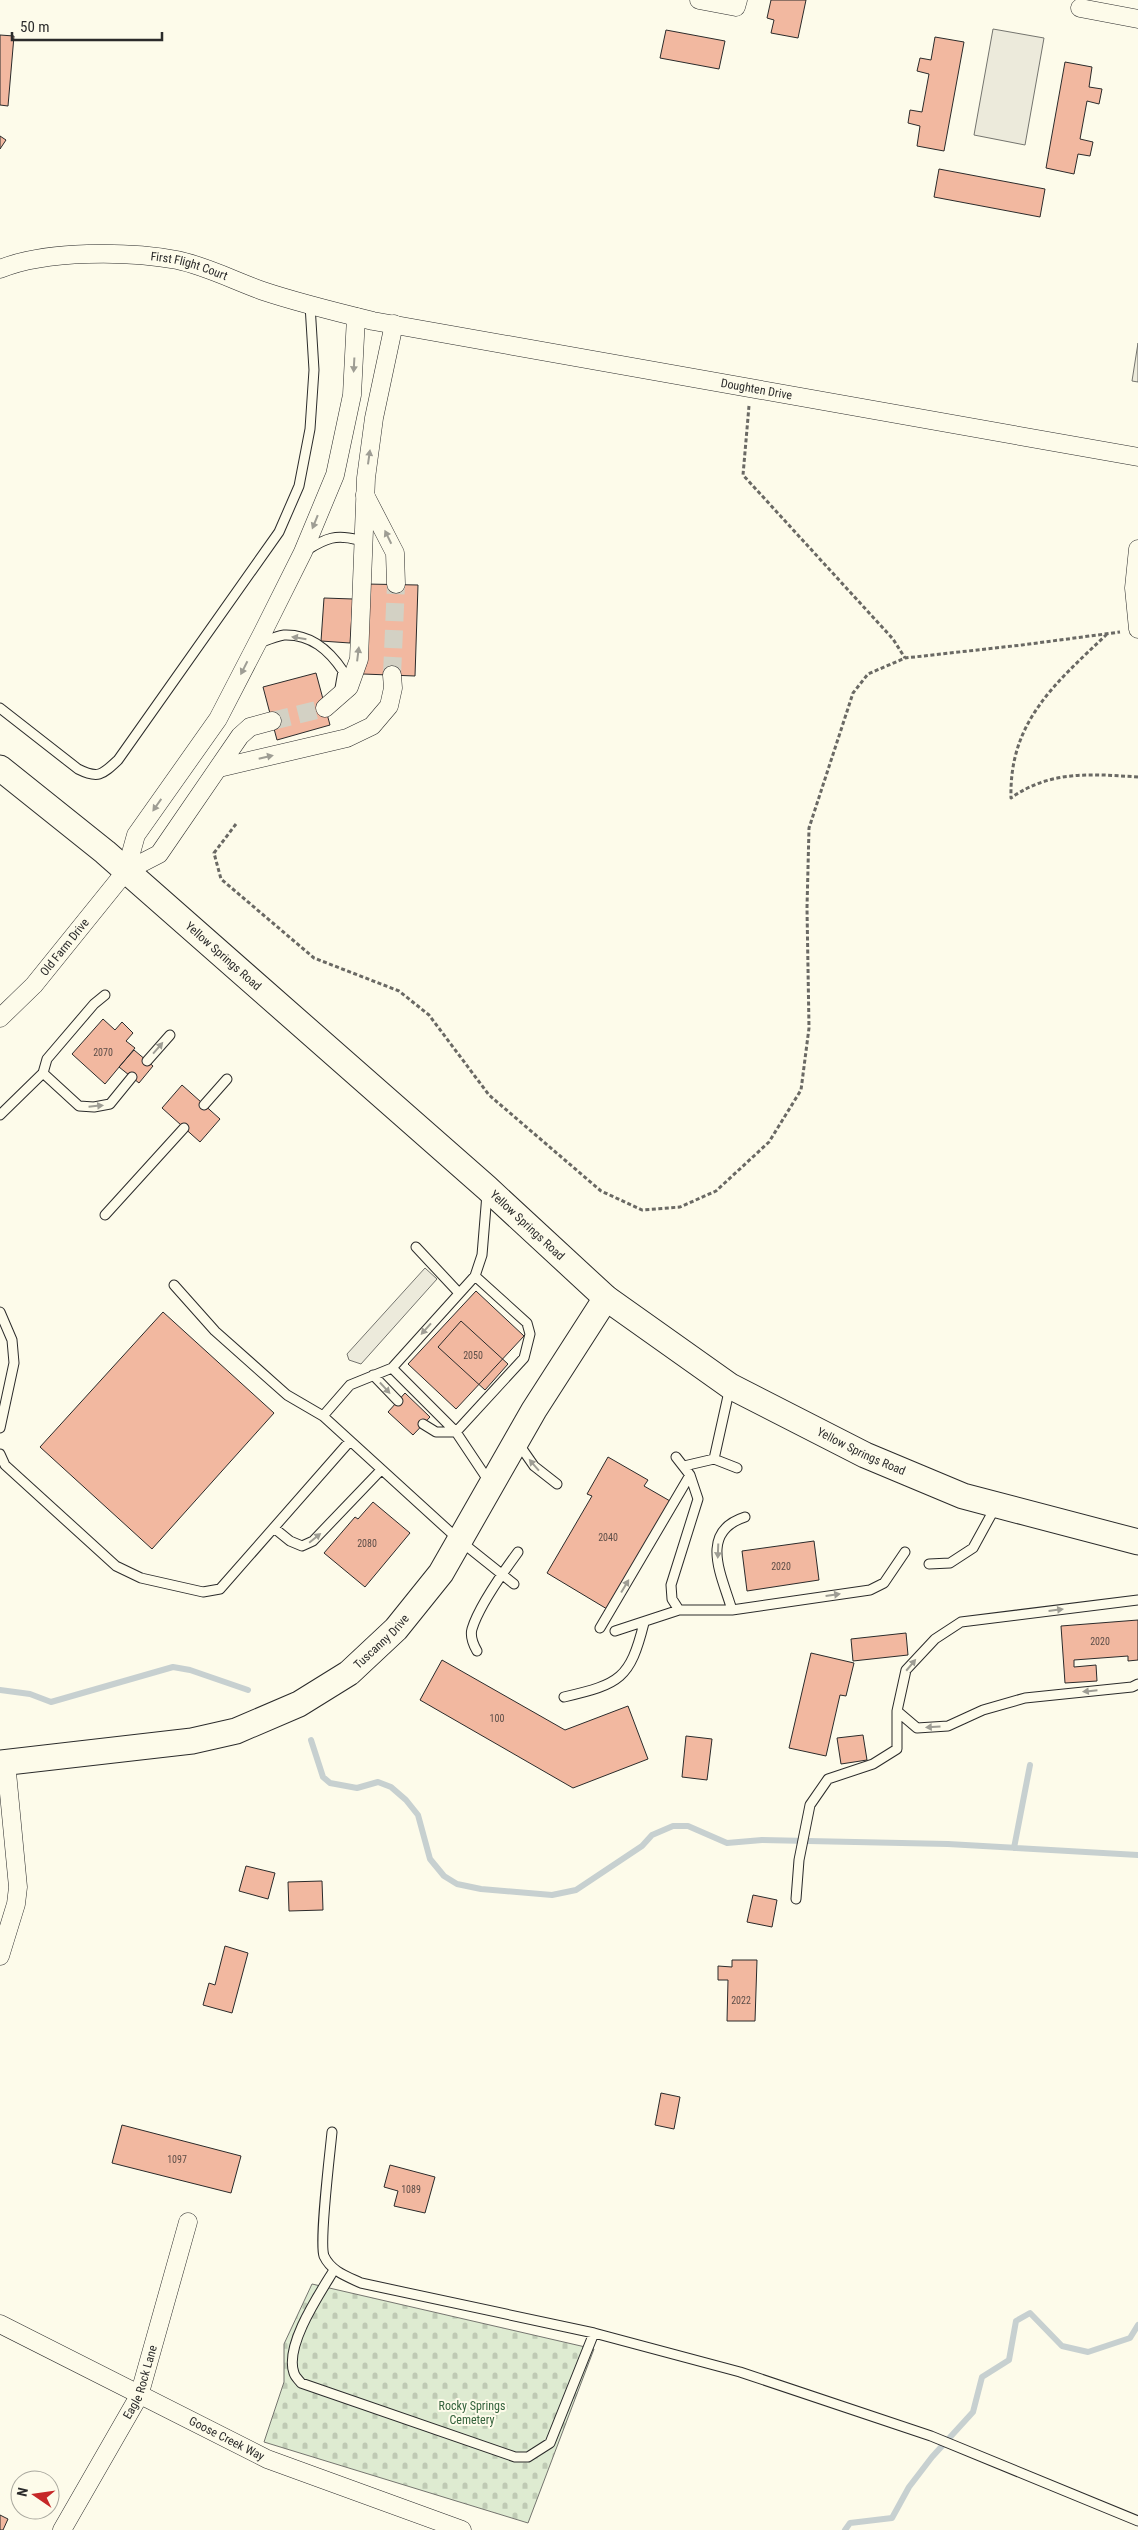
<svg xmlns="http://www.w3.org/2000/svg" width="1138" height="2530" font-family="'Roboto Condensed',sans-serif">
<defs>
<pattern id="cemetery-stones" width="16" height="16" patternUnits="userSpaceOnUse" patternTransform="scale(1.25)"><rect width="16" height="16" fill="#deebd1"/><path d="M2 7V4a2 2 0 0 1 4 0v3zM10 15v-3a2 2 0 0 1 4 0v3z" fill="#bfcab4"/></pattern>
</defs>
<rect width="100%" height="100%" fill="#fdfbea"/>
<path fill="url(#cemetery-stones)" stroke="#74746e" d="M312,2284L594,2349L528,2523L264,2442L284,2382V2344Z"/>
<path fill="#eceadb" stroke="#74746e" d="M993,29L1044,38L1025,145L974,135Z
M1138,343V382L1132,381Z
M425,1268L437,1279L361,1364L349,1360L347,1354Z"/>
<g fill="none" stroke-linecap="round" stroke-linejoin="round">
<path stroke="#c7d0d0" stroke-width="6" d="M0,1690L30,1694L51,1702L173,1667L190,1670L248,1690
M311,1740L323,1777L330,1783L357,1788L378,1782L391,1787L406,1800L418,1815L430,1859L444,1876L457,1884L481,1889L552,1895L576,1890L642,1846L652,1835L673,1826H688L727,1843L762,1840L948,1844L1138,1855
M1014,1848L1030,1765
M845,2530L850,2523L892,2518L909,2487L932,2457L973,2412L982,2377L1009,2360L1016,2321L1030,2313L1062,2346L1088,2352L1130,2338L1138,2325"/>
</g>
<path fill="#f2b8a0" stroke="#2b2b2b" d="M771,0H806L798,38L771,33L774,20L767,18Z
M666,30L725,41L719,69L660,58Z
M0,35L14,36L8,106L0,105Z
M935,37L964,42L944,151L917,146L920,126L908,123L910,110L922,112L929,74L917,71L920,58L931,60Z
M1065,62L1092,67L1089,87L1102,89L1099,104L1087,101L1080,139L1093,142L1090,156L1078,154L1074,174L1046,168Z
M0,136L6,140L0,149Z
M939,169L1045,189L1040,217L934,197Z
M366,584L418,585L415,676L363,674Z
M324,598L353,599L350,643L321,641Z
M316,673L330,725L277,740L263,687Z
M103,1019L115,1030L122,1022L133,1033L126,1041L135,1048L105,1084L72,1054Z
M134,1050L153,1066L139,1083L119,1067Z
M182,1085L220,1119L200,1142L162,1108Z
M476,1291L524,1336L456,1409L408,1364Z
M163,1312L274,1413L152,1549L40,1447Z
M461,1321L508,1364L485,1390L438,1347Z
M405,1393L430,1417L413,1435L388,1412Z
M608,1457L648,1480L644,1486L670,1501L607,1609L547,1573L592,1496L587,1494Z
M373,1502L410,1533L365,1587L324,1553L355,1517L358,1519Z
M814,1541L819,1580L747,1591L742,1551Z
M1138,1620V1660L1128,1661V1656L1074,1660V1667L1096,1665L1097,1681L1065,1683L1061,1626Z
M906,1633L908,1655L853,1661L851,1639Z
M811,1653L854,1663L846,1696L840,1695L826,1756L789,1748Z
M442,1660L565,1730L628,1706L648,1759L573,1788L420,1700Z
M863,1735L867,1760L841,1764L837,1738Z
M686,1736L712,1739L707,1780L682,1777Z
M246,1866L275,1873L268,1899L239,1891Z
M322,1881L323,1910L289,1911L288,1882Z
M753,1895L777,1900L772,1927L747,1922Z
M225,1946L248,1953L232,2013L203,2005L209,1983L215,1985Z
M732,1960H757L755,2021H727L728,1980H718V1966L732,1967Z
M661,2093L680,2097L674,2129L655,2125Z
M122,2125L241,2156L231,2193L112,2163Z
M390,2165L435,2177L425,2213L394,2206L398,2191L384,2187Z
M0,2515L8,2519L3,2530H0Z"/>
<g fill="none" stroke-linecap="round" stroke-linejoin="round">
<path stroke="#d3d1c4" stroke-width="18" stroke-dasharray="18 9" stroke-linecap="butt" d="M392,675L396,584
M272,721L325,708"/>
<g stroke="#2b2b2b" stroke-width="11">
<path id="lane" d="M307,550C326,538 336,534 358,540L362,546
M257,644C265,641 276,636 284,635C311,634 329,650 343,671L339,694
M0,708L78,769C98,779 102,775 118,760L279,532L299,486L310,429L314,370L310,305
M147,1061L170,1035
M43,1073L79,1106L94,1107L110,1104L132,1077
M204,1105L227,1079
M0,1115L43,1073L47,1059L94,1004L105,995
M105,1215L184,1128
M416,1247L459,1293
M174,1285L215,1331L287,1395L323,1416L459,1540L514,1584
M0,1312L12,1340L14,1363L0,1428
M392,1368L456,1432L490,1483
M373,1375L398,1401
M730,1387L714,1459L737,1468
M323,1416L350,1385L392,1368L475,1276L482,1255L487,1194
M423,1424L436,1432H456L524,1358L530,1334L527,1323L475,1276
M518,1443L534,1466L557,1484
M0,1454L5,1465L116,1566L141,1578L203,1592L220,1589L350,1441
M676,1457L690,1475L698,1499L671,1585L672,1599L679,1610
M684,1466L714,1459
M745,1517C698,1532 722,1576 732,1610L870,1590L884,1583L905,1552
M274,1528L290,1541L302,1546L313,1541L381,1470
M929,1564L950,1563L973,1548L996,1506
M600,1628L690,1475
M615,1631L679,1610H732
M477,1651C473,1644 470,1636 472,1629C479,1606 504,1571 518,1552
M564,1697C620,1684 630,1679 644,1623
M897,1711L917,1728L948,1726L983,1710L1025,1698L1132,1687L1138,1684
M796,1899L799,1860L810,1805L828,1779L873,1764L897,1749V1711L906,1670L935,1639L961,1622L1138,1600
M332,2132C330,2153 319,2242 324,2256C331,2271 346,2276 361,2283L594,2333L740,2372L931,2436L1138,2521
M334,2270C320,2293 284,2346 294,2373C295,2377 299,2380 301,2383L515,2457H528L550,2443L594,2333"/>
</g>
<g stroke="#2b2b2b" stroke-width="19">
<g id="street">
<path d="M699,0L736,7L738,0"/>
<path d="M1080,8L1138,19"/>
<path id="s1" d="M0,269C46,250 128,251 177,260C206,266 235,281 263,291C299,303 336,312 373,321L1138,457"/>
<path d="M365,495L395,553L396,584"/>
<path d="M1138,549L1134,588L1138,629"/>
<path d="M325,708L349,687L359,659L366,478L374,418L394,324"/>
<path d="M219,768L347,738L372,726L389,706L393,688L392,675"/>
<path d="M126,871L159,854L240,736L250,727L272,721"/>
<path id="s2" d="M0,1018L34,985L126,871L136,835L218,719L263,632L303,552L335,475L352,395L356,317"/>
<path d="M0,1956L16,1904L18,1887L6,1762"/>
<path id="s3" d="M0,2324L267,2459L462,2530"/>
<path id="s4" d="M62,2530L139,2396L188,2222"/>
</g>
</g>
<g stroke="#2b2b2b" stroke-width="27">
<g id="secondary">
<path id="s5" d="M0,768L105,852L487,1188L606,1298L730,1386L865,1455L963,1496L1138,1542"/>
<path id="s6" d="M0,1763L192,1741L236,1731L299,1704L349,1673L396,1629L441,1573L534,1410L606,1298"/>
</g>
</g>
<path stroke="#6a6964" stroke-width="3" stroke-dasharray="4 2.5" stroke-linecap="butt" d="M749,406L743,475L893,639L905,658
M1107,634C1056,683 1009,721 1011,798C1050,770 1093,774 1138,777
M236,824L214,853L221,879L314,958L399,991L429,1015L489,1095L601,1191L642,1210L680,1207L716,1191L769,1142L801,1090L809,1028L807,908L809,828L853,693L868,674L905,658L1022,645L1120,632"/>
<use href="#lane" stroke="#fdfbea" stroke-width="9"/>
<use href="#street" stroke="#fdfbea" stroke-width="18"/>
<use href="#secondary" stroke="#fdfbea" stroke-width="25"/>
</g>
<defs><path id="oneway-solid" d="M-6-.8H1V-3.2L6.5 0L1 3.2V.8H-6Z" transform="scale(1.25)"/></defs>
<g fill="#9e9d94">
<use href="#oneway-solid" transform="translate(354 365) rotate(93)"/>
<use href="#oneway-solid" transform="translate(369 457) rotate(-82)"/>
<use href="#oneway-solid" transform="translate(315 522) rotate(112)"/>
<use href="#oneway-solid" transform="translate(388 537) rotate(-116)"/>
<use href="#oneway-solid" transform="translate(299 638) rotate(-171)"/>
<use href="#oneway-solid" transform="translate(358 654) rotate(-83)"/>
<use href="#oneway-solid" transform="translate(244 668) rotate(117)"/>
<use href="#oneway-solid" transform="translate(266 757) rotate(-13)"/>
<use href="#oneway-solid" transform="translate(157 805) rotate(125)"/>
<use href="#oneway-solid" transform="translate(158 1048) rotate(-49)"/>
<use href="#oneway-solid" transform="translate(96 1106) rotate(-6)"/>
<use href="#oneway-solid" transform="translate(426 1329) rotate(132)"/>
<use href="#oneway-solid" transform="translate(385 1388) rotate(47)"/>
<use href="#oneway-solid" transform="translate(534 1465) rotate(-131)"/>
<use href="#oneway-solid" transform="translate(315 1538) rotate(-39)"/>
<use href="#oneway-solid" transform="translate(718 1551) rotate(92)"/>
<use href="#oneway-solid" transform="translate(625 1586) rotate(-59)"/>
<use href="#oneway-solid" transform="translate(833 1595) rotate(-8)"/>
<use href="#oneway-solid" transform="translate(1056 1610) rotate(-7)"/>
<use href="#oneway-solid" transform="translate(911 1665) rotate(-50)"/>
<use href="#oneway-solid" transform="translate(1090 1691) rotate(174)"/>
<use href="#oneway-solid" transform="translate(933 1727) rotate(177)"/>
</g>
<g text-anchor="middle" stroke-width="4" stroke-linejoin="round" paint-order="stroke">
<g font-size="10" fill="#5d4e48">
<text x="103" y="1056">2070</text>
<text x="473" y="1359">2050</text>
<text x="608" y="1541">2040</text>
<text x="367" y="1547">2080</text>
<text x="781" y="1570">2020</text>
<text x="1100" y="1645">2020</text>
<text x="497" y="1722">100</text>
<text x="741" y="2004">2022</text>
<text x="177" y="2163">1097</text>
<text x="411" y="2193">1089</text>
</g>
<g font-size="12" fill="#2b2b2b" stroke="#fdfbea">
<text dy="4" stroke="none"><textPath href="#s1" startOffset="192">First Flight Court</textPath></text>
<text dy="4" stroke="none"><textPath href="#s1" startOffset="774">Doughten Drive</textPath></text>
<text dy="4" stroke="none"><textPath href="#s2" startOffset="96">Old Farm Drive</textPath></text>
<text dy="4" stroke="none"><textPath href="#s5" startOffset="292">Yellow Springs Road</textPath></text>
<text dy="4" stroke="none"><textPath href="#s5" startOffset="698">Yellow Springs Road</textPath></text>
<text dy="4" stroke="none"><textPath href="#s5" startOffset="1104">Yellow Springs Road</textPath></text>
<text dy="4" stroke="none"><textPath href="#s6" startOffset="411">Tuscanny Drive</textPath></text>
<text dy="4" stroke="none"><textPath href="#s4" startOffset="168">Eagle Rock Lane</textPath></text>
<text dy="4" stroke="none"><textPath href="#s3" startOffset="254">Goose Creek Way</textPath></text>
</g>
<g font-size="12" fill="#34623c" stroke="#fdfbea">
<text x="472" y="2410">Rocky Springs<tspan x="472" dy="14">Cemetery</tspan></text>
</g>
</g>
<g transform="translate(35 2495) rotate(283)"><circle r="24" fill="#fdfbea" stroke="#a9a89e"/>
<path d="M0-4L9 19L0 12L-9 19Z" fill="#c62828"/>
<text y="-8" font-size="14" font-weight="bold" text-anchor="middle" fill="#2b2b2b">N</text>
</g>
<path d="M12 32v8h150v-8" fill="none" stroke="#2b2b2b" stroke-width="2.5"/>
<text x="20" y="32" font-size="15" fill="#2b2b2b" stroke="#fdfbea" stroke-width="4" paint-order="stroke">50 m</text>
</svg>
